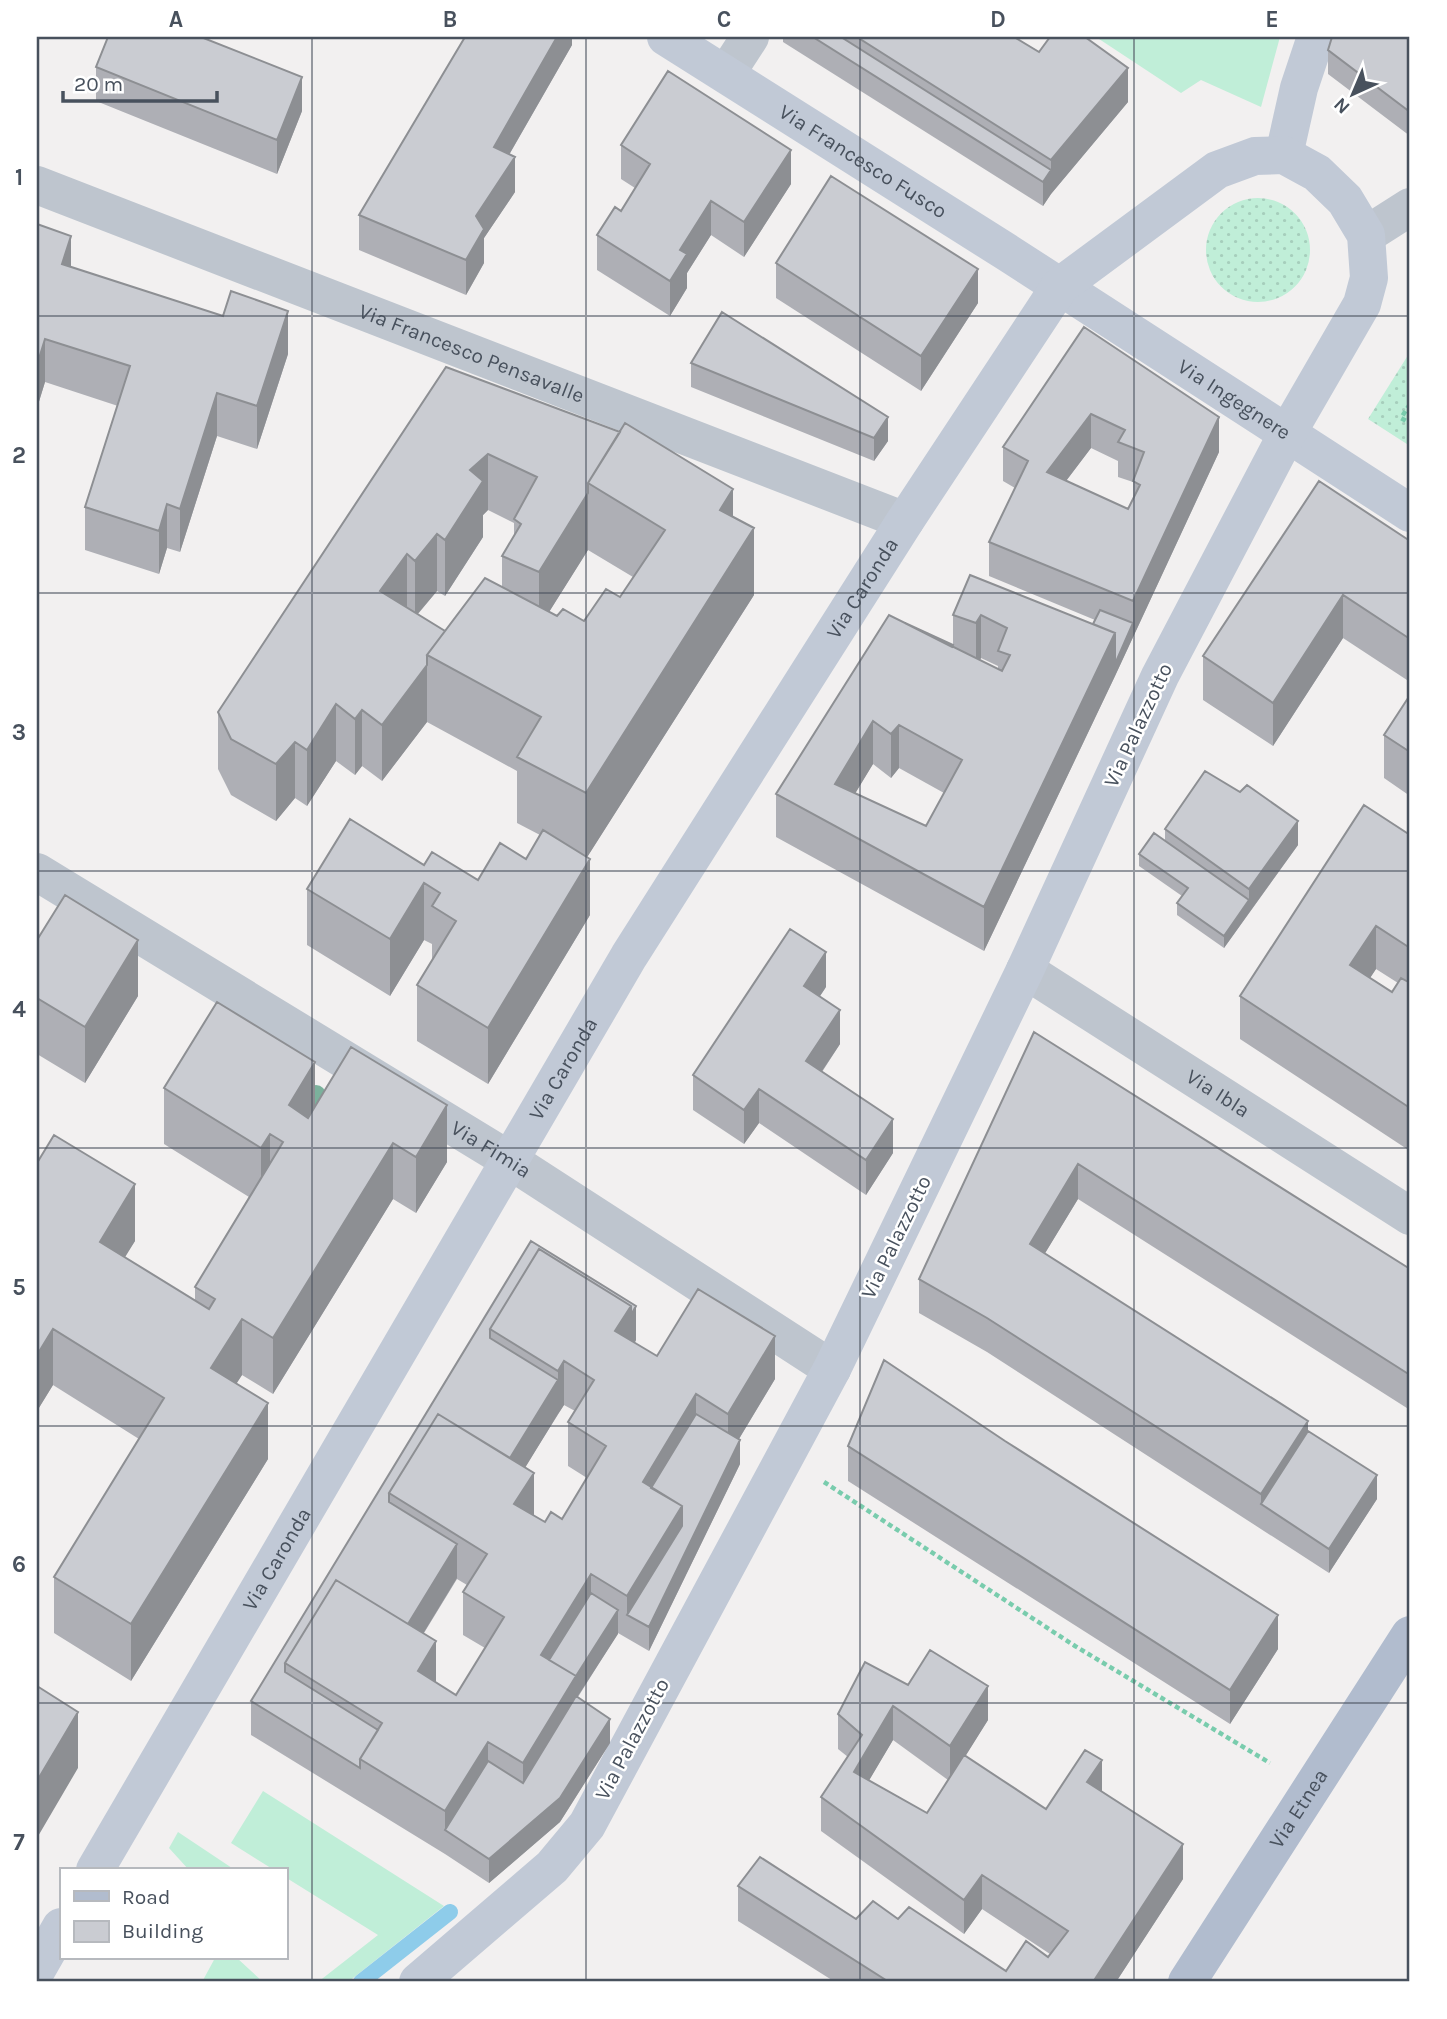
<svg xmlns="http://www.w3.org/2000/svg" width="1447" height="2019" font-family="Karla,sans-serif">
<defs>
<pattern id="park-dots" width="8" height="8" patternUnits="userSpaceOnUse" patternTransform="scale(1.75)"><rect width="8" height="8" fill="#c0eed8"/><path d="M2 2h.1M6 6h.1" fill="none" stroke="#a6cebc" stroke-width="1.8" stroke-linecap="round"/></pattern>
</defs>
<rect width="100%" height="100%" fill="#f2f0f0"/>
<path fill="#c0eed8" d="M1096,37H1280L1261,107L1201,80L1181,93Z
M263,1791L444,1906L348,1982H318L378,1935L285,1877V1870H274L231,1843Z
M178,1832L235,1870H189L169,1848Z
M215,1958H237L263,1982H202Z"/>
<path fill="url(#park-dots)" d="M1206 250a52 52 0 1 1 104 0a52 52 0 1 1-104 0Z
M1410,352V446L1368,419Z"/>
<g fill="none" stroke-linecap="round" stroke-linejoin="round">
<path stroke="#8eccea" stroke-width="16" d="M361,1982L450,1912"/>
<path stroke="#79ccad" stroke-width="4.5" stroke-dasharray="5 3.5" stroke-linecap="butt" d="M1410,404L1401,418L1410,423
M824,1482L1075,1646L1270,1763"/>
<g stroke="#bec5ce" stroke-width="38">
<path d="M726,74L750,37"/>
<path id="s1" d="M37,185L905,521"/>
<path id="s2" d="M37,872L509,1160L832,1369"/>
<path id="s3" d="M1025,970L1410,1216"/>
</g>
<path stroke="#bec5ce" stroke-width="38" d="M1366,235L1410,207"/>
<g stroke="#c1c9d6" stroke-width="38">
<path id="s4" d="M666,37L1008,253L1410,513"/>
<path d="M1284,155L1299,88L1316,37"/>
<path id="s5" d="M95,1870L629,956L905,521L1060,286L1217,170L1255,156L1284,155L1317,173L1345,200L1366,235L1369,278L1362,304L1288,432L1160,676L1025,970L832,1369L587,1825L552,1867L418,1982"/>
<path d="M37,1969L61,1927"/>
</g>
<path stroke="#b1bcce" stroke-width="38" id="s6" d="M1187,1982L1410,1635"/>
</g>
<circle fill="#7bb19c" cx="316" cy="1095" r="10"/>
<path fill="#aeafb5" fill-rule="evenodd" d="M572,37V45L509,155L515,192L484,238V263L466,295L359,250V215Z
M783,37H1014L1128,102L1051,194L1043,206L783,42Z
M1410,37V136L1328,74V50Z
M96,67L302,111L277,174L96,101Z
M621,145L791,184L744,257L711,235L687,273V288L670,316L597,270V235L621,211L635,188L621,179Z
M37,224L71,267L288,354L257,449L217,436L180,552L167,548L159,574L85,550V507L118,406L45,382L37,408Z
M776,263L978,303L921,391L776,298Z
M1084,327L1219,452L1115,676L984,951L776,837V794L953,645V615L970,575L1093,624L1095,620L989,576V542L1015,488L1003,481V447ZM1091,448L1118,461V477L1133,482V499L1128,509L1066,481ZM981,658L998,666V669L980,660ZM873,764L891,778L899,768L944,793L926,826L855,793Z
M691,363L888,441L874,461L691,387Z
M446,367L733,517L754,595L587,857L590,915L488,1084L417,1041V985L432,960V944L424,940L390,996L307,945V889L424,865L478,880L526,859L540,835L517,823V771L427,722L382,781L362,766L355,775L336,761L307,806L295,798L276,821L231,795L218,769V712ZM488,510L514,523V536L502,556V587L445,631L418,614L437,591L445,596L483,537V515ZM588,550L633,577L620,597L584,621L557,616L549,612Z
M1410,541V682L1343,638L1273,746L1203,700V656Z
M1410,695V796L1384,778V735Z
M1165,829L1298,845L1224,948L1177,915V903L1182,896L1139,866V854L1165,841Z
M1410,835V1151L1240,1039V996ZM1376,969L1398,983L1392,992L1370,978Z
M37,940L138,996L85,1083L37,1054Z
M826,987L820,996L840,1044L822,1072L893,1153L866,1195L759,1123L744,1144L693,1110V1075Z
M1034,1032L1410,1269V1410L1078,1199L1045,1253L1308,1431L1377,1499L1329,1573L987,1352L919,1313V1279Z
M164,1088L315,1105L447,1162L416,1213L393,1199L273,1394L242,1375L236,1383L268,1459L131,1681L54,1633V1577L139,1439L53,1385L37,1411V1163L135,1241L124,1257L195,1301V1287L249,1197L164,1144Z
M531,1241L636,1340L635,1343L657,1356L775,1379L739,1439L740,1464L649,1651L618,1633L578,1697L610,1743L560,1822L489,1883L445,1854L251,1735V1701ZM564,1405L575,1411L568,1422V1466L587,1478L562,1519L545,1522L534,1516L525,1467ZM457,1579L467,1585L463,1592V1635L485,1648L456,1695L436,1682L424,1633Z
M848,1446L1278,1649L1230,1724L848,1481Z
M908,1685L988,1720L965,1756L1046,1809L1102,1791L1183,1879L1116,1982H835L738,1921V1886L856,1919H898L1006,1971L1048,1957L1050,1954L982,1909L964,1934L821,1831V1797L848,1757L838,1749V1714ZM893,1740L948,1780L927,1813L869,1780Z"/>
<path fill="#8d8f93" d="M557,37H572V45L494,181V147Z
M1128,68V102L1051,194L1043,206V182L1051,170V160Z
M302,77V111L277,174V140Z
M791,150V184L744,257V222Z
M515,157V192L484,238V263L466,295V260L476,216Z
M711,201V235L687,273V288L670,316V281L680,250Z
M71,236V279L62,264Z
M978,269V303L921,391V356Z
M288,311V354L257,449V406Z
M45,339V382L37,408V365Z
M217,393V436L180,552V509Z
M1091,414V448L1047,506V472Z
M888,417V441L874,461V438Z
M1219,417V452L1115,676L984,951V907L1115,633L1133,623V601Z
M488,454V510L483,515V537L445,596V540L470,470Z
M733,489V556L720,510Z
M588,493V550L539,628V572Z
M167,504V548L159,574V531Z
M754,528V595L586,859V793Z
M437,534V591L415,617V561Z
M407,554V610L380,591Z
M1343,595V638L1273,746V703Z
M981,615V658L976,667V623Z
M427,665V722L382,781V725Z
M336,704V761L307,806V750Z
M362,710V766L355,775V719Z
M873,721V764L835,827V784Z
M899,725V768L891,778V734Z
M295,742V798L276,821V764Z
M1298,821V845L1249,913V889Z
M590,859V915L488,1084V1028Z
M424,883V940L390,996V939Z
M1249,900V913L1224,948V936Z
M1376,926V969L1350,1008V965Z
M138,940V996L85,1083V1027Z
M826,952V987L804,1020V986Z
M840,1010V1044L806,1095V1061Z
M315,1062V1118L289,1161V1105Z
M759,1089V1123L744,1144V1110Z
M447,1105V1162L416,1213V1157Z
M893,1119V1153L866,1195V1160Z
M270,1134V1191L261,1205V1148Z
M393,1143V1199L273,1394V1338Z
M1078,1164V1199L1030,1278V1244Z
M135,1184V1241L100,1298V1242Z
M631,1306H636V1340L615,1374V1331Z
M242,1319V1375L211,1424V1368Z
M53,1329V1385L37,1411V1355Z
M775,1336V1379L728,1457V1414Z
M564,1361V1405L558,1414V1371Z
M558,1380V1414L506,1499V1464Z
M696,1394V1438L653,1508L643,1482Z
M268,1403V1459L131,1681V1624Z
M1308,1421V1455L1261,1504V1494Z
M740,1440V1464L649,1651V1627Z
M534,1473V1516L514,1504Z
M1377,1475V1499L1329,1573V1549Z
M682,1506V1550L627,1615V1596Z
M457,1544V1578L404,1665V1631Z
M591,1574V1617L551,1681L541,1655Z
M618,1610V1634L576,1699L523,1807V1763L567,1690Z
M1278,1615V1649L1230,1724V1690Z
M436,1641V1684L418,1671Z
M988,1686V1720L950,1781V1746Z
M893,1706V1740L854,1806V1772Z
M78,1712V1768L37,1838V1781Z
M610,1719V1743L560,1822L489,1883V1859Z
M488,1742V1785L445,1830V1811Z
M1102,1760V1795L1087,1782Z
M1183,1844V1879L1116,1982H1093Z
M982,1875V1909L964,1934V1900Z"/>
<path fill="#caccd2" stroke="#8d8f93" stroke-width="2" fill-rule="evenodd" d="M108,37H201L302,77L277,140L96,67Z
M465,37H557L494,147L515,157L476,216L484,229L466,260L359,215Z
M813,37H841L1051,170L1043,182Z
M857,37H1014L1039,52L1050,37H1085L1128,68L1051,160Z
M1332,37H1410V112L1328,50Z
M668,71L791,150L744,222L711,201L680,250L687,254L670,281L597,235L615,207L621,211L650,164L621,145Z
M831,176L978,269L921,356L776,263Z
M37,224L71,236L62,264L223,316L231,291L288,311L257,406L217,393L180,509L167,504L159,531L85,507L130,366L45,339L37,365Z
M722,312L888,417L874,438L691,363Z
M1084,327L1219,417L1133,601L989,542L1028,461L1003,447ZM1091,414L1125,430L1118,442L1144,452L1133,481L1140,485L1128,509L1047,472Z
M446,367L620,432L588,483V493L539,572L502,556L521,524L514,519L537,477L488,454L470,470L483,481L445,540L437,534L415,561L407,554L380,591L445,631L427,655V665L382,725L362,710L355,719L336,704L307,750L295,742L276,764L231,739L218,712Z
M625,423L733,489L720,510L754,528L586,793L517,757L541,717L427,655L485,578L557,616L563,609L584,621L606,589L620,597L665,530L588,483Z
M1319,481L1410,541V639L1343,595L1273,703L1203,656Z
M970,575L1115,633L984,907L776,794L889,615L1002,671L1010,655L998,651L1007,628L981,615L976,623L953,615ZM873,721L891,734L899,725L962,760L926,826L835,784Z
M1100,610L1133,623L1115,664V633L1093,624Z
M905,623L953,645L952,647Z
M1410,695V752L1384,735Z
M1205,771L1240,792L1247,785L1298,821L1249,889L1165,829Z
M1364,805L1410,835V948L1376,926L1350,965L1392,992L1401,978L1410,983V1108L1240,996Z
M350,819L424,865L432,852L478,880L500,843L526,859L543,830L590,859L488,1028L417,985L456,921L432,906L440,893L424,883L390,939L307,889Z
M1154,833L1249,900L1224,936L1177,903L1188,888L1139,854Z
M65,895L138,940L85,1027L37,998V940Z
M790,929L826,952L804,986L840,1010L806,1061L893,1119L866,1160L759,1089L744,1110L693,1075Z
M217,1002L315,1062L289,1105L308,1118L351,1047L447,1105L416,1157L393,1143L273,1338L242,1319L211,1368L268,1403L131,1624L54,1577L164,1398L53,1329L37,1355V1163L54,1135L135,1184L100,1242L209,1309L215,1299L195,1287L283,1142L270,1134L261,1148L164,1088Z
M1034,1032L1410,1269V1375L1078,1164L1030,1244L1308,1421L1261,1494L987,1318L919,1279Z
M531,1241L636,1306L631,1315V1306L539,1249L490,1329V1338L558,1380L510,1458L438,1414L389,1493V1502L457,1544L408,1624L336,1580L285,1663V1672L378,1730L360,1759V1768L251,1701Z
M539,1249L631,1306L615,1331L657,1356L698,1289L775,1336L728,1414L696,1394L643,1482L682,1506L627,1596L591,1574L541,1655L576,1676L523,1763L488,1742L445,1811L360,1759L382,1723L285,1663L336,1580L436,1641L418,1671L456,1695L504,1617L463,1592L487,1554L389,1493L438,1414L534,1473L514,1504L545,1522L551,1512L562,1519L606,1446L568,1422L594,1380L564,1361L558,1371L490,1329Z
M884,1360L1005,1441L1278,1615L1230,1690L848,1446Z
M696,1414L740,1440L649,1627L627,1615L682,1526V1506L651,1488Z
M1308,1431L1377,1475L1329,1549L1261,1504Z
M591,1593L618,1610L576,1676L549,1660Z
M930,1650L988,1686L950,1746L893,1706L854,1772L927,1813L964,1755L1046,1809L1085,1750L1102,1760L1087,1782L1183,1844L1093,1982H889L738,1886L760,1857L856,1919L873,1901L898,1919L909,1907L1006,1971L1026,1941L1048,1957L1068,1931L982,1875L964,1900L821,1797L862,1735L838,1714L865,1662L908,1685Z
M37,1686L78,1712L37,1781Z
M576,1696L610,1719L560,1798L489,1859L445,1830L488,1761L523,1783Z"/>
<path fill="none" stroke="#48515d" stroke-width="2" stroke-opacity="0.55" d="M312,37V1982M586,37V1982M860,37V1982M1134,37V1982M37,316H1410M37,593H1410M37,871H1410M37,1148H1410M37,1426H1410M37,1703H1410"/>
<g text-anchor="middle" stroke-width="5" stroke-linejoin="round" paint-order="stroke">
<g font-size="21" fill="#48515d" stroke="#fff">
<text dy="7" stroke="none"><textPath href="#s4" startOffset="233">Via Francesco Fusco</textPath></text>
<text dy="7" stroke="none"><textPath href="#s1" startOffset="466">Via Francesco Pensavalle</textPath></text>
<text dy="7" stroke="none"><textPath href="#s4" startOffset="674">Via Ingegnere</textPath></text>
<text dy="7" stroke="none"><textPath href="#s5" startOffset="1494">Via Caronda</textPath></text>
<text transform="translate(1138 725) rotate(-65)" y="7">Via Palazzotto</text>
<text dy="7" stroke="none"><textPath href="#s5" startOffset="928">Via Caronda</textPath></text>
<text dy="7" stroke="none"><textPath href="#s3" startOffset="229">Via Ibla</textPath></text>
<text dy="7" stroke="none"><textPath href="#s2" startOffset="532">Via Fimia</textPath></text>
<text transform="translate(896 1237) rotate(-64)" y="7">Via Palazzotto</text>
<text dy="7" stroke="none"><textPath href="#s5" startOffset="360">Via Caronda</textPath></text>
<text transform="translate(632 1739) rotate(-62)" y="7">Via Palazzotto</text>
<text dy="7" stroke="none"><textPath href="#s6" startOffset="206">Via Etnea</textPath></text>
</g>
</g>
<rect width="1447" height="2019" fill="none" stroke="#ffffff" stroke-width="77"/>
<rect x="60" y="1868" width="228" height="91" fill="#ffffff" stroke="#b6b9be" stroke-width="2"/>
<rect x="74" y="1891" width="35" height="10" fill="#b1bcce" stroke="#b6b9be" stroke-width="2"/>
<text x="122" y="1904" font-size="21" fill="#48515d">Road</text>
<rect x="74" y="1921" width="35" height="21" fill="#caccd2" stroke="#b6b9be" stroke-width="2"/>
<text x="122" y="1938" font-size="21" fill="#48515d">Building</text>
<g transform="translate(1353 94) rotate(224)" stroke="#ffffff" stroke-width="5" paint-order="stroke">
<path d="M0-5L12 26L0 18L-12 26Z" fill="#48515d"/>
<text y="-10" font-size="19" font-weight="bold" text-anchor="middle" fill="#48515d">N</text>
</g>
<path d="M63 91v10h154v-10" fill="none" stroke="#48515d" stroke-width="3.5"/>
<text x="74" y="91" font-size="21" fill="#48515d" stroke="#ffffff" stroke-width="5" paint-order="stroke">20 m</text>
<rect x="38" y="38" width="1370" height="1942" fill="none" stroke="#48515d" stroke-width="2.5"/>
<g font-size="23" text-anchor="middle" font-weight="bold" fill="#48515d">
<text x="176" y="27">A</text>
<text x="450" y="27">B</text>
<text x="724" y="27">C</text>
<text x="998" y="27">D</text>
<text x="1272" y="27">E</text>
<text x="19" y="185">1</text>
<text x="19" y="463">2</text>
<text x="19" y="740">3</text>
<text x="19" y="1017">4</text>
<text x="19" y="1295">5</text>
<text x="19" y="1572">6</text>
<text x="19" y="1850">7</text>
</g>
</svg>
